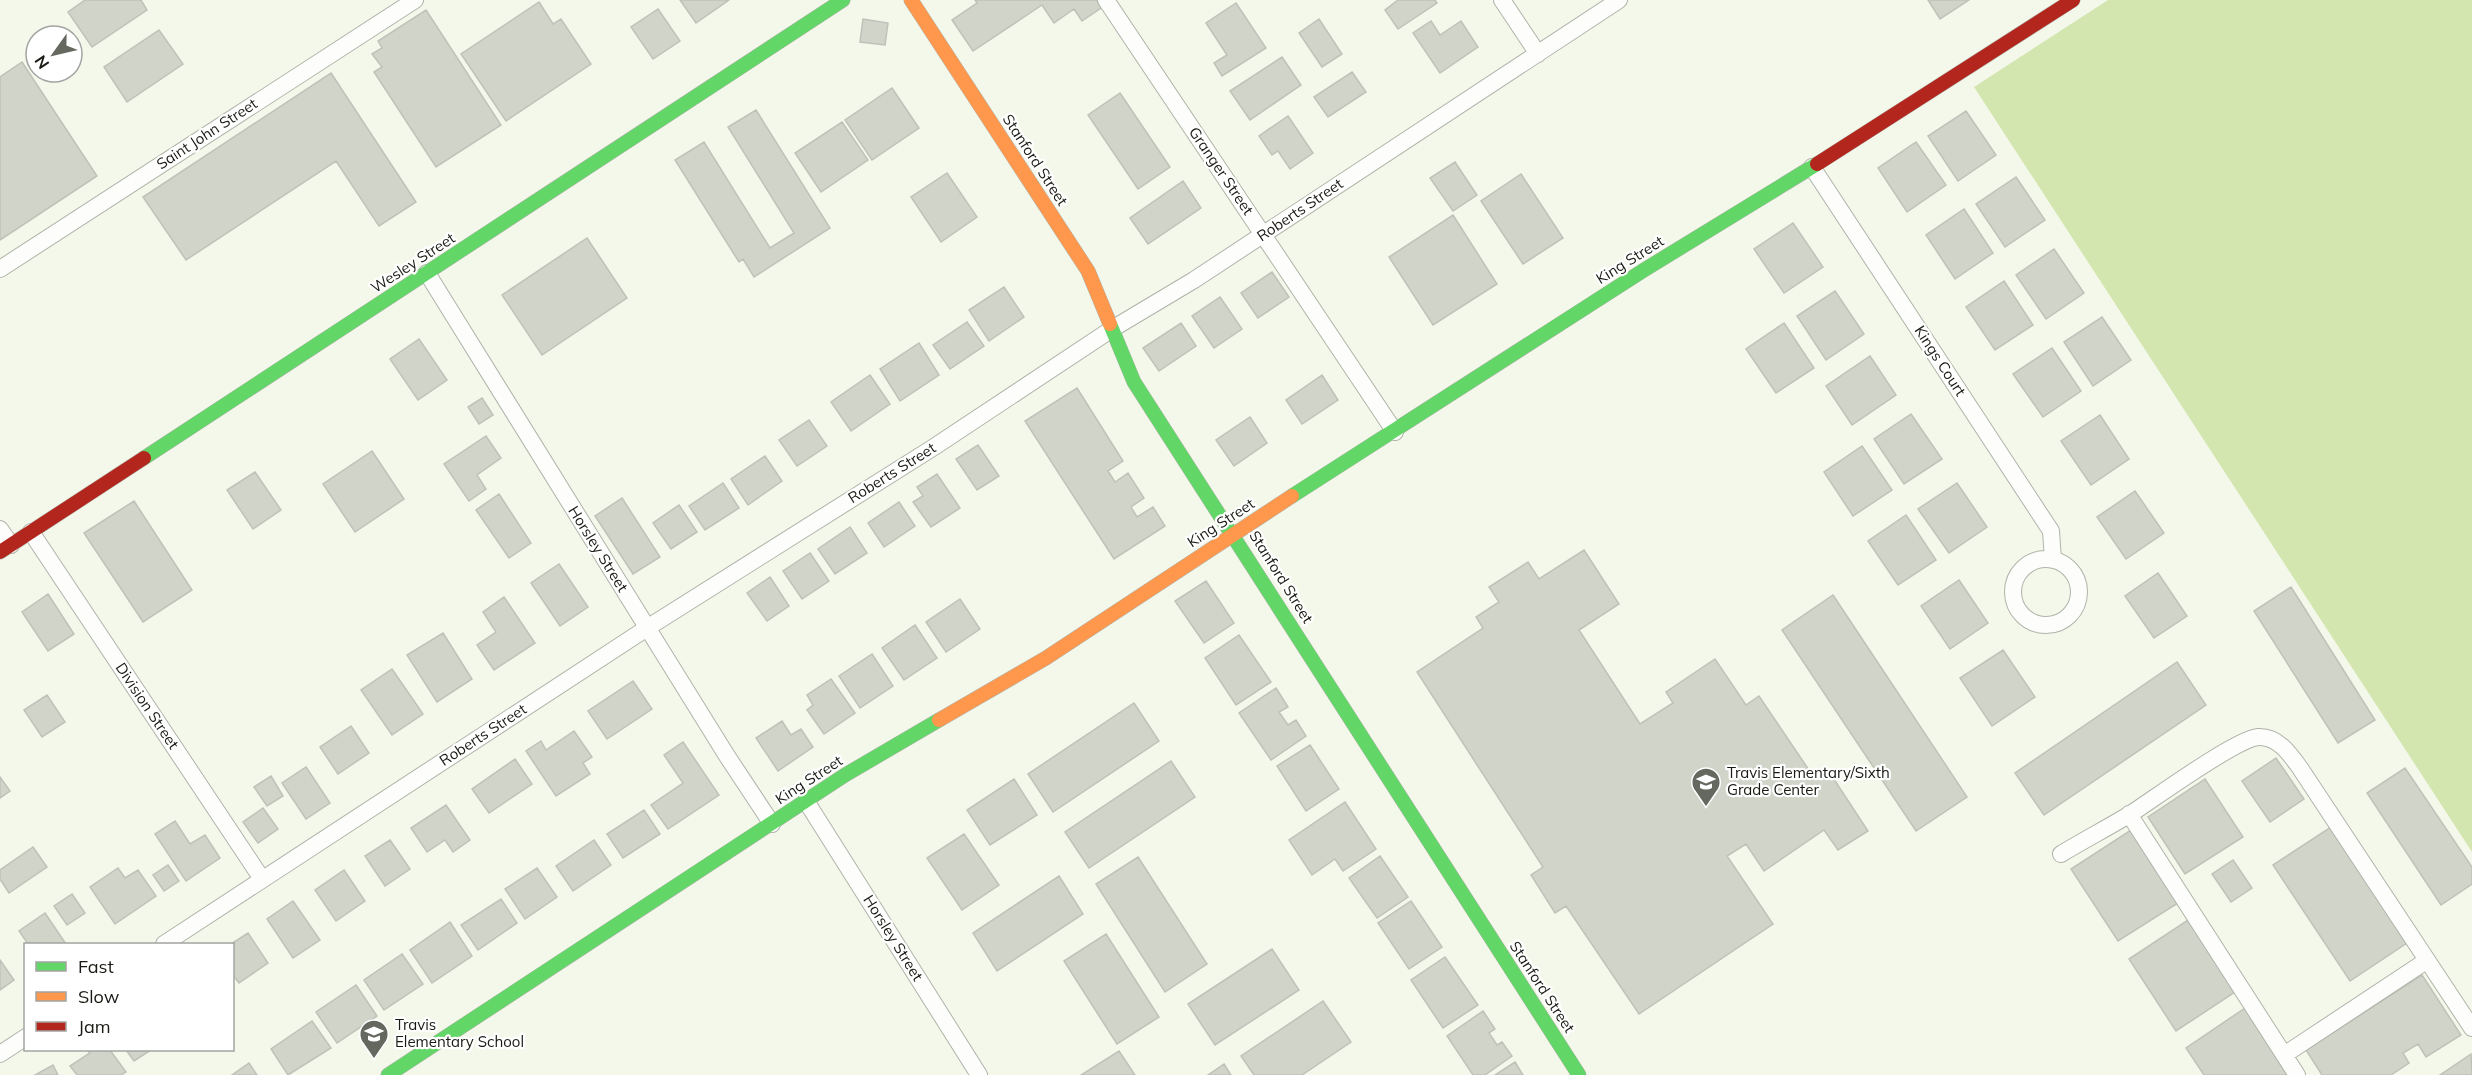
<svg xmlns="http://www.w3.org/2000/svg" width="2472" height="1075" font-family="Mulish,sans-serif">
<rect width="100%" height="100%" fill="#f4f8eb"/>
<path fill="#d4e6b0" d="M2108,0H2472V852L1974,87Z"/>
<path fill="#d0d4c9" stroke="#bfc2b8" stroke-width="1.5" d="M85,0H141L147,10L92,47L68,12Z
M680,0H729L696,23Z
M975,0H1100L1104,6L1082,21L1074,9L1054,23L1042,5L973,51L952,20L977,3Z
M1398,0H1435L1437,3L1398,29L1385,10Z
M1928,0H1969L1940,19Z
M539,2L553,24L561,19L591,64L506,121L461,54Z
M1236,3L1266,48L1222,76L1214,63L1227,55L1206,23Z
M658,9L680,41L653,59L631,27Z
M426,10L501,125L436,167L374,72L382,67L372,54L382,48L378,41Z
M863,19L888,23L885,45L860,42Z
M1319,19L1342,54L1322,67L1299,33Z
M1431,21L1440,35L1461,21L1478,47L1440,73L1413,33Z
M159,30L183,64L127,102L104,67Z
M1282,57L1301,85L1250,120L1230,91Z
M22,62L97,176L0,240V77Z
M1352,72L1366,92L1328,117L1314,97Z
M331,73L416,202L379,226L336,161L186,260L143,197Z
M892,88L919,128L872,160L845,120Z
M1120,93L1170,167L1138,189L1088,115Z
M756,110L830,228L754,277L743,259L739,262L675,160L704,142L770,248L794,233L728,127Z
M1966,111L1996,155L1958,181L1928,136Z
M1288,116L1313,153L1290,169L1278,151L1272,155L1259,136Z
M842,122L868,160L821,192L795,153Z
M1916,142L1946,185L1907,212L1878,168Z
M1455,162L1477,195L1453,211L1430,178Z
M947,173L977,217L941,242L911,197Z
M1521,174L1563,238L1523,264L1481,201Z
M2016,177L2045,220L2005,247L1976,204Z
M1183,181L1201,208L1148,244L1130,218Z
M1964,209L1993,253L1955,279L1926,235Z
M1453,215L1497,284L1433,325L1389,257Z
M1793,223L1823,267L1784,293L1754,249Z
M587,238L627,298L542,355L502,295Z
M2054,249L2084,293L2046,319L2016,275Z
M1272,272L1289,297L1258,318L1241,293Z
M2004,281L2033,325L1995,350L1966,307Z
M1004,287L1024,317L989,341L969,310Z
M1835,291L1864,334L1826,360L1797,316Z
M1220,297L1242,329L1214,348L1192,316Z
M2102,317L2131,360L2093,386L2064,342Z
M967,322L984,346L950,369L933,345Z
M1181,323L1196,346L1159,371L1143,348Z
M1784,323L1814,368L1776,393L1746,349Z
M419,339L447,380L418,400L390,359Z
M919,343L939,375L900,401L880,369Z
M2052,348L2081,391L2043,417L2013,374Z
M1870,356L1896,395L1852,425L1826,386Z
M870,375L890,404L851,431L831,402Z
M1322,375L1338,400L1302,424L1286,400Z
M1077,388L1123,461L1108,471L1115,482L1128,473L1144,498L1131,507L1137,517L1153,507L1165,526L1114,559L1025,421Z
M482,398L493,415L479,424L468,407Z
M1911,414L1942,459L1904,484L1874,439Z
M2100,415L2129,459L2091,485L2061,441Z
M1250,417L1267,443L1234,466L1216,440Z
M809,420L827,446L797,466L779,440Z
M486,436L501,458L477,475L486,489L469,501L444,464Z
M978,445L999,476L977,490L956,459Z
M1862,446L1892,490L1853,516L1824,472Z
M372,451L404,499L355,532L323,484Z
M765,456L782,481L748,505L731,479Z
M255,472L281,510L253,529L227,490Z
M937,474L960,508L931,527L913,502L923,496L917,487Z
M723,483L739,508L705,530L689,506Z
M1957,483L1987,527L1949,553L1918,509Z
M2135,491L2164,533L2126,559L2097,517Z
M499,494L531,543L509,558L476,510Z
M622,498L660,557L633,574L595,516Z
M134,501L192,590L143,622L84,533Z
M899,502L915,526L884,547L868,523Z
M679,505L697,532L671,549L653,523Z
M1906,515L1936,560L1898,585L1868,541Z
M850,527L867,553L835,574L818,549Z
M1584,550L1619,604L1579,630L1640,724L1673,703L1666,692L1715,659L1746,705L1759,696L1815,779L1828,770L1868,831L1838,850L1824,830L1764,871L1746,844L1727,856L1773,924L1639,1014L1566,906L1555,913L1531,875L1543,867L1417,672L1483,628L1476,617L1499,602L1489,587L1528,562L1539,579Z
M810,553L829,581L802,599L783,571Z
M559,564L588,607L560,626L531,583Z
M2158,573L2187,616L2154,638L2125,596Z
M770,577L789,606L767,621L747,593Z
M1959,580L1988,623L1950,649L1921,606Z
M1206,581L1234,623L1204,643L1175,601Z
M2291,587L2375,720L2338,743L2254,611Z
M48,594L74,634L48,651L22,612Z
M1833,595L1967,797L1916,831L1782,630Z
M504,597L535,643L494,670L477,645L496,632L483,612Z
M960,599L980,629L946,652L926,622Z
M915,625L937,658L904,680L882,648Z
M443,633L472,679L437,702L407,655Z
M1239,635L1271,682L1236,705L1205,658Z
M2003,650L2035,697L1992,726L1960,678Z
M872,654L893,686L860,708L839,676Z
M2177,662L2206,705L2044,815L2015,773Z
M392,669L423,714L392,735L361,690Z
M831,679L855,713L824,734L807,710L813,705L807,695Z
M633,681L652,709L607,739L588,711Z
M1276,688L1288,707L1279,712L1288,725L1296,720L1306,736L1271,760L1239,713Z
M47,695L65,722L42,737L24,710Z
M1134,703L1159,741L1053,812L1028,774Z
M782,721L791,735L801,729L813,747L778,771L756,738Z
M351,726L369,753L338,774L320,747Z
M574,731L592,757L583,763L590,774L556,796L526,751L541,741L546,750Z
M683,742L719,795L668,829L651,805L683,783L664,755Z
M1310,745L1339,789L1306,811L1277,766Z
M2276,758L2304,799L2270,822L2242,781Z
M515,759L532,784L489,813L472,789Z
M1171,761L1195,797L1089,868L1065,832Z
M306,767L330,803L306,819L282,783Z
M2405,768L2472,867V884L2441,905L2367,793Z
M271,776L283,796L267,806L254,787Z
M0,777L10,791L0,798Z
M1014,779L1037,815L990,845L967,810Z
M2205,779L2243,837L2185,874L2148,817Z
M1345,802L1376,849L1343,871L1335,859L1312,875L1289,840Z
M446,805L470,840L453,852L445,840L427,852L411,828Z
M263,808L278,829L258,843L243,822Z
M644,810L660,834L623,858L607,834Z
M175,821L190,844L205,835L220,858L186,881L155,834Z
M2331,827L2407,943L2350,981L2273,865Z
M2131,830L2178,903L2118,941L2071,869Z
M964,834L999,885L962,910L927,858Z
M390,840L410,869L385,886L365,856Z
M594,840L611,865L573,891L556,866Z
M33,847L47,867L9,893L0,879V870Z
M1380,856L1408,897L1377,918L1349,878Z
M1138,857L1207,964L1165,992L1096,884Z
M2233,860L2252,888L2231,902L2212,874Z
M168,865L179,881L164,891L153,875Z
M118,868L125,878L138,870L156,896L115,924L90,887Z
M537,868L557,897L525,919L505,889Z
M344,870L365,901L336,921L315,890Z
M1059,876L1083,914L997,971L973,933Z
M72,894L85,913L67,925L54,906Z
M501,899L517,923L478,950L461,925Z
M293,901L320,940L293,958L267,919Z
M1411,901L1442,947L1409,969L1378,923Z
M45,913L66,944H28L19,931Z
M2188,920L2235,992L2176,1031L2129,959Z
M450,922L472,956L432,983L410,950Z
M248,933L268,963L239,983L232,974L231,944Z
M1106,934L1159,1017L1117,1044L1064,961Z
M1272,949L1299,990L1215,1045L1188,1004Z
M402,954L423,984L384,1010L364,980Z
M1445,957L1478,1005L1443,1028L1411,980Z
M0,960L14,980L0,990Z
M2422,975L2461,1035L2426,1057L2418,1044L2403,1053L2409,1063L2391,1075H2322L2306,1050Z
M356,985L377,1016L337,1043L316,1012Z
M1323,1001L1351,1042L1302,1075H1254L1241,1056Z
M2245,1008L2289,1075H2204L2186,1048Z
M1483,1011L1495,1029L1489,1033L1497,1045L1502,1042L1512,1056L1485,1075H1473L1447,1036Z
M312,1021L331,1048L288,1075L271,1049Z
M87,1050H110L126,1072L121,1075H77L70,1066L90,1053Z
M126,1050H151L134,1061Z
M1119,1051L1135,1075H1081Z
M2471,1054L2472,1075H2440Z
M1515,1062L1523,1075H1495Z
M249,1063L257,1075H232Z
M1224,1064L1231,1075H1208Z
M53,1065L58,1075H35Z"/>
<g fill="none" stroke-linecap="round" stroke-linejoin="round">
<g stroke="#afb3a9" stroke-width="18">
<path id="street" d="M1106,0L1395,432
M1502,0L1538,54
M1812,167L2051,531L2053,560
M0,269L415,0
M427,273L727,756L772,824
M0,529L11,545
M31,532L262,879
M2013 592a33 33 0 1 1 66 0a33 33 0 1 1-66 0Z
M806,801L979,1075
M2129,814L2297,1075
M2061,854C2084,840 2109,827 2132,813C2155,798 2236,739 2258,737C2278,736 2290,754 2300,768L2472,1028
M164,944L647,628L934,447L1112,329L1194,280L1619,0
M0,1054L26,1037
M2284,1055L2426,961"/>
</g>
<g stroke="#afb3a9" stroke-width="15">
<path id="fast" d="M1110,324L1134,382L1579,1075
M144,458L843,0
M1292,496L1644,270L1817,164
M388,1075L845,775L939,720"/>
</g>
<g stroke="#afb3a9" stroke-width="15">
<path id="slow" d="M911,0L1088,271L1110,324
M939,720L1046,658L1292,496"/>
</g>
<g stroke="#afb3a9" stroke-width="15">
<path id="jam" d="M1817,164L2073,0
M0,552L144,458"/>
</g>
<use href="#street" stroke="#fdfefc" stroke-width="16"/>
<use href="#fast" stroke="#63d668" stroke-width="14"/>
<use href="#slow" stroke="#ff974d" stroke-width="14"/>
<use href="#jam" stroke="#b3261e" stroke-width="14"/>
</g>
<defs>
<g id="school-pin" transform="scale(1.5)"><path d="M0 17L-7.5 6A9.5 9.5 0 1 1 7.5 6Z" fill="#65685f" stroke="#fff"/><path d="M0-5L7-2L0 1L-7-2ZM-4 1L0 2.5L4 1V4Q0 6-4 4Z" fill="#fff"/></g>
</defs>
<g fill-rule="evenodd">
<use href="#school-pin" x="1706" y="782"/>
<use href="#school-pin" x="374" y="1034"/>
</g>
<g text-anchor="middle" stroke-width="4.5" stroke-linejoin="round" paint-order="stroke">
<g font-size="15" fill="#181b13" stroke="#fff">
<text transform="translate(207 134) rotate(-33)" y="5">Saint John Street</text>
<text transform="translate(1035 160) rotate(57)" y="5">Stanford Street</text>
<text transform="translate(1221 171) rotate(56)" y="5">Granger Street</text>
<text transform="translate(1300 210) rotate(-34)" y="5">Roberts Street</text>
<text transform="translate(1630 260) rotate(-32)" y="5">King Street</text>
<text transform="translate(413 263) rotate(-33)" y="5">Wesley Street</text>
<text transform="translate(1940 361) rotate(57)" y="5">Kings Court</text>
<text transform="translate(892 473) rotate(-32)" y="5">Roberts Street</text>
<text transform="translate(1221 523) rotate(-33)" y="5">King Street</text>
<text transform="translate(598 549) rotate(58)" y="5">Horsley Street</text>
<text transform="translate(1281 577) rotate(58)" y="5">Stanford Street</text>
<text transform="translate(147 706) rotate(56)" y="5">Division Street</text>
<text transform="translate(483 735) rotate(-33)" y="5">Roberts Street</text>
<text transform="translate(809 780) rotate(-33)" y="5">King Street</text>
<text transform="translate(893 938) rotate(58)" y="5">Horsley Street</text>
<text transform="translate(1542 987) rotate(57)" y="5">Stanford Street</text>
</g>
<g font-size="15" fill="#181b13" stroke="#fff" text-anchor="start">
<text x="1727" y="778">Travis Elementary/Sixth<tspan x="1727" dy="17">Grade Center</tspan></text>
<text x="395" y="1030">Travis<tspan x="395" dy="17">Elementary School</tspan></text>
</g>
</g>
<rect x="24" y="943" width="210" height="108" fill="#ffffff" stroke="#a3a4a1" stroke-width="1.5"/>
<rect x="36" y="962" width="30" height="9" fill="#63d668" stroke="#a3a4a1" stroke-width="1.5"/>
<text x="78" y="973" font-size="18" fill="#181b13">Fast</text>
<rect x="36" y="992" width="30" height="9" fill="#ff974d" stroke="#a3a4a1" stroke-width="1.5"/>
<text x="78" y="1003" font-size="18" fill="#181b13">Slow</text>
<rect x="36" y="1022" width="30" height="9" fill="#b3261e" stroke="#a3a4a1" stroke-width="1.5"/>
<text x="78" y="1033" font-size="18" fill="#181b13">Jam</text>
<g transform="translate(54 54) rotate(236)"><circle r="28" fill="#ffffff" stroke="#a3a4a1" stroke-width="1.5"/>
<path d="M0-4.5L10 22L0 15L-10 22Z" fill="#65685f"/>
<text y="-9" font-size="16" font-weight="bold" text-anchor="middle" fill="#181b13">N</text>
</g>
</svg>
